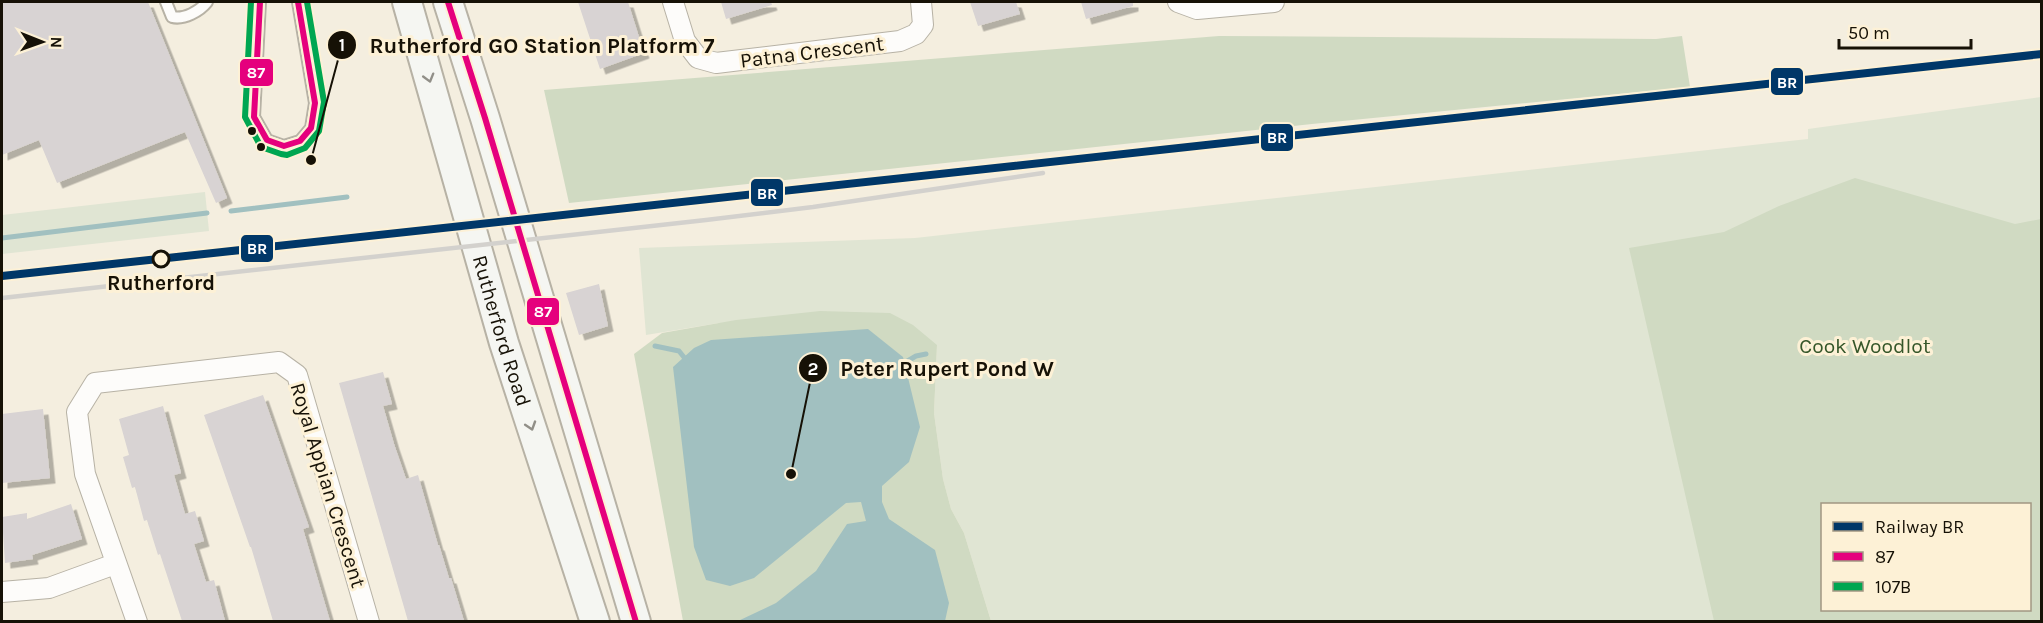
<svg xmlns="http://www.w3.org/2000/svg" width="2043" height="623" font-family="Karla,sans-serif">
<defs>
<filter id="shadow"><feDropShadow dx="5.5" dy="5.5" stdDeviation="0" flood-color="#0004"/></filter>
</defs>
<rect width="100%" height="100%" fill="#f4eedf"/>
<path fill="#e0e5d3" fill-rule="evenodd" d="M2041,97V621H991L964,533L951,509L943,479L934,413L937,345L719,323L646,335L639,248L915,238L1808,139V129ZM1822,504H2030V610H1822Z
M205,192L209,231L2,254V215Z"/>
<path fill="#d0dac2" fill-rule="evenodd" d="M1219,36L1656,39L1682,36L1690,87L1312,124L569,203L544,90Z
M1855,178L2015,224L2041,219V621H1714L1629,248L1724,232L1779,206ZM1822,504H2030V610H1822Z
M820,311L890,313L913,325L937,345L934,413L943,479L951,509L964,533L991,621H683L634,354L662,333L736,320Z"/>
<path fill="#a1c0c0" d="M868,329L903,357L920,427L909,462L882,486V502L889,519L935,550L949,603L945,621H738L776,603L816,571L847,524L866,521L861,502L846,503L754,578L730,586L706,580L694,547L673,367L694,348L711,340Z"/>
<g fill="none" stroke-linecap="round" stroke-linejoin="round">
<path stroke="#a1c0c0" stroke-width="5" d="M231,211L347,197
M2,238L207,213
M655,346L679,351L687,361
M899,366L916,356L926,354"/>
</g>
<path fill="#d8d3d3" filter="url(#shadow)" d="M2,2H148L227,198L216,203L185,132L57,183L39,140L2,155Z
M578,2H628L644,53L600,69Z
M721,2H771L772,5L726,19Z
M970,2H1016L1020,14L978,26Z
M1081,2H1133V6L1086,19Z
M599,284L608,326L579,335L566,293Z
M383,372L392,404L383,406L394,444L406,479L418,475L438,545H439L449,578H451L464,621H408L339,383Z
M263,395L309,527L303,529L330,621H273L251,547H250L204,415Z
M163,406L181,473L174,475L185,514L195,511L204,541L194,544L206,582L214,580L225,621H182L160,554L158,555L147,520L144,521L135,487L132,488L123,457L129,455L119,419Z
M43,409L50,478L2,483V414Z
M71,504L82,539L32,555L33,559L5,563L2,517L27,513V519Z"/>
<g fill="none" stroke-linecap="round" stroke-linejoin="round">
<g stroke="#b7b2a5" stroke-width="14">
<path id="lane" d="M166,2L172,17C184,20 200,11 207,2
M260,2L254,117L267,140L284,146L300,141L311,128L315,103L298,2"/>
</g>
<g stroke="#b7b2a5" stroke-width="22">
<path id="street" d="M673,2L685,41L698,58L716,63L900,41L916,34L923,25L921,2
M1178,2L1197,9L1274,2
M2,592L49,588L115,564
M137,622L85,474L77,412L95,383L279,362L297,375L369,622"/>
</g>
<g stroke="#b7b2a5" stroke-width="32">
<g id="secondary">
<path id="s1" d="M407,2L504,343L595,622"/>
<path d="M448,2L485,118L636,622"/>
</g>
</g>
<use href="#lane" stroke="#fdfcfa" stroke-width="10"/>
<use href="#street" stroke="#fdfcfa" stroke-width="20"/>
<use href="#secondary" stroke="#f5f6f2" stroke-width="28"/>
<path stroke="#d3d1cd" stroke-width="4.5" d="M2,298L706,220L813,207L1043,173"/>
<g stroke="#fdf1d6" stroke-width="10">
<path id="bus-1" d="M260,2L254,117L267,140L284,146L300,141L311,128L315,103L298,2
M448,2L485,118L636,622"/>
</g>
<g stroke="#fdf1d6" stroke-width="10">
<path id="bus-2" d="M251,2L245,117L261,147L281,154L287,155L305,148L319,131L324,102L307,2"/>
</g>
<use href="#bus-1" stroke="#e5007d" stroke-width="6"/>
<use href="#bus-2" stroke="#00a651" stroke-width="6"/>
<g stroke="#fdf1d6" stroke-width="12">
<path id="rail-1" d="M2,276L2042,54"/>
</g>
<use href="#rail-1" stroke="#003768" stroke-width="8"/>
</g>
<defs><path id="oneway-chevron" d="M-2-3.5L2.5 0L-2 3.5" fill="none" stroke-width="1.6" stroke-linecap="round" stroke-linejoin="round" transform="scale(1.5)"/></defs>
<g stroke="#918f88">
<use href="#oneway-chevron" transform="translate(429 78) rotate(74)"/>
<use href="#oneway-chevron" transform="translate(531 426) rotate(72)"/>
</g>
<g fill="#161106" stroke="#fdf1d6" stroke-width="2">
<circle cx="252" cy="131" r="5"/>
<circle cx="261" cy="147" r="5"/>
</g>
<circle fill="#fdf1d6" stroke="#161106" stroke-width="3" cx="161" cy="259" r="8"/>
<g text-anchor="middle" stroke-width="6" stroke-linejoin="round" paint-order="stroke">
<g font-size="21" fill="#161106" stroke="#fdf1d6">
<text transform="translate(812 52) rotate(-7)" y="7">Patna Crescent</text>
<text dy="7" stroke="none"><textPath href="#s1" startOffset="342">Rutherford Road</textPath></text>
<text transform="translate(328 485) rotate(73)" y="7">Royal Appian Crescent</text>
</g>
<g font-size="21" font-weight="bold" fill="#161106" stroke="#fdf1d6">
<text x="161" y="290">Rutherford</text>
</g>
<g font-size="21" fill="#355629" stroke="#fdf1d6">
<text x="1865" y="353">Cook Woodlot</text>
</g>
</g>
<path fill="none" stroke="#161106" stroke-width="2" d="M311 160L342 45M791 474L813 368"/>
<g fill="#161106" stroke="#fdf1d6" stroke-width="2">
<circle cx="311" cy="160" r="6"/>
<circle cx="791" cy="474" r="6"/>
<circle cx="342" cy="45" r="15"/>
<circle cx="813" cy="368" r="15"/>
</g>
<g font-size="18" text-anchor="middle" font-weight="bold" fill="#fff">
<text x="342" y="51">1</text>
<text x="813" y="375">2</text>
</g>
<g font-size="22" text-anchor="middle" font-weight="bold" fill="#161106" stroke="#fdf1d6" stroke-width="6" stroke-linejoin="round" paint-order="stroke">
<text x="542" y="53">Rutherford GO Station Platform 7</text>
<text x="947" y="376">Peter Rupert Pond W</text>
</g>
<g stroke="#fdf1d6" stroke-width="2">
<rect x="239" y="58" width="35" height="29" rx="6" fill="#e5007d"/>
<rect x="1770" y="67" width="34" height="29" rx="6" fill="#003768"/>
<rect x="1260" y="123" width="34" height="29" rx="6" fill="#003768"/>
<rect x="750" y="178" width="34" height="29" rx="6" fill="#003768"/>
<rect x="240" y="234" width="34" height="29" rx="6" fill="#003768"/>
<rect x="526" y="297" width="34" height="29" rx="6" fill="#e5007d"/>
</g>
<g font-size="16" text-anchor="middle" font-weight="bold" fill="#fff">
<text x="256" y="78">87</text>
<text x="1787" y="88">BR</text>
<text x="1277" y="143">BR</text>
<text x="767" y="199">BR</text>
<text x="257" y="254">BR</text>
<text x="543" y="317">87</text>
</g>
<rect width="2043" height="623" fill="none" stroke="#161106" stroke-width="6"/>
<rect x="1821" y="503" width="210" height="108" fill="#fdf1d6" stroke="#a19783" stroke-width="1.5"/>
<rect x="1833" y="522" width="30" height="9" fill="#003768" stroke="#a19783" stroke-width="1.5"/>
<text x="1875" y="533" font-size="18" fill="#161106">Railway BR</text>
<rect x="1833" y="552" width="30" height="9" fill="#e5007d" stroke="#a19783" stroke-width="1.5"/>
<text x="1875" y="563" font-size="18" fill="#161106">87</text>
<rect x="1833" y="582" width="30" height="9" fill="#00a651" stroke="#a19783" stroke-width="1.5"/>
<text x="1875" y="593" font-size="18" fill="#161106">107B</text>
<g transform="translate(42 42) rotate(91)" stroke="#fdf1d6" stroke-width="4.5" paint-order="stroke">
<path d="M0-4.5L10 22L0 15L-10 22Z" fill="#161106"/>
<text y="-9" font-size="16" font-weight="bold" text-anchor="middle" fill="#161106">N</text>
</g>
<path d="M1839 39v9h132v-9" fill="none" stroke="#161106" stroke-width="3"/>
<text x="1848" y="39" font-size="18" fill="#161106" stroke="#fdf1d6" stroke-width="4.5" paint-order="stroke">50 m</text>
</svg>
